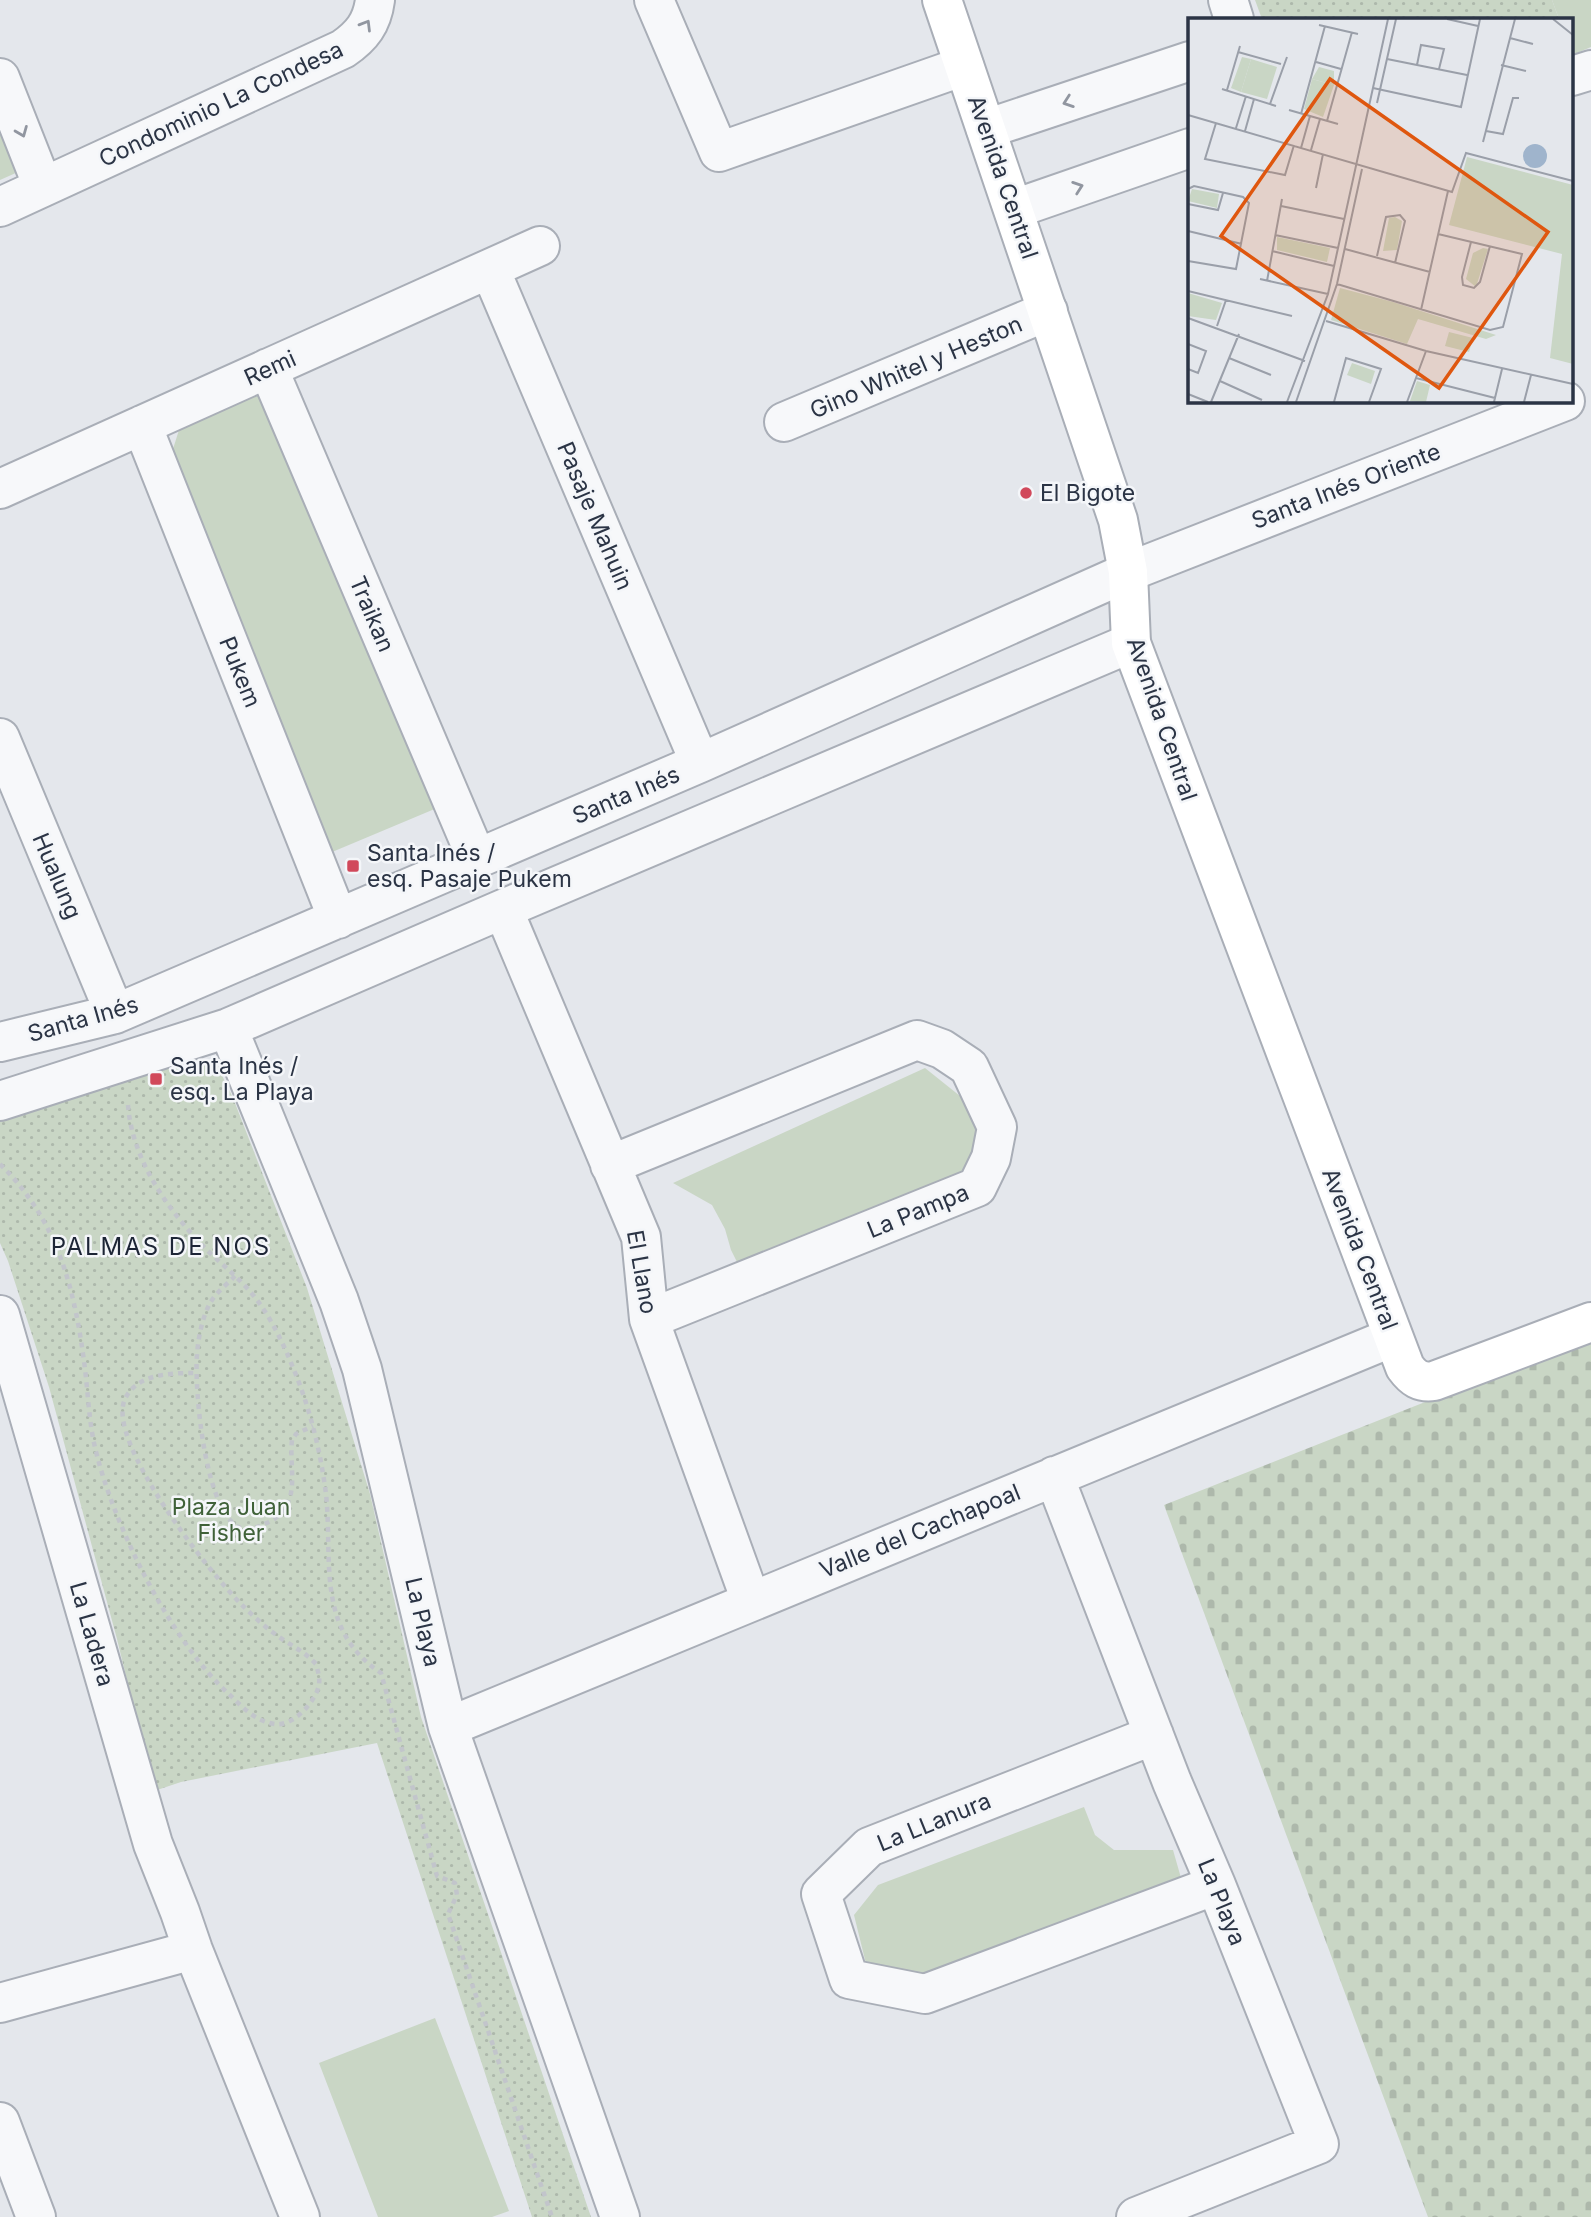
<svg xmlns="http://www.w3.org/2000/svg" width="1591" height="2217" font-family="Inter,sans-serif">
<defs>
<pattern id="cemetery-stones" width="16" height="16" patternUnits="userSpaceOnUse" patternTransform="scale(1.75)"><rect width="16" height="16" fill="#c9d6c5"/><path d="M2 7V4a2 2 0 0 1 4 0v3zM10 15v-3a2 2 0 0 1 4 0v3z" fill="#adb8ab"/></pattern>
<pattern id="park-dots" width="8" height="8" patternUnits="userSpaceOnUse" patternTransform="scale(1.75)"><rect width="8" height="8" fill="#c9d6c5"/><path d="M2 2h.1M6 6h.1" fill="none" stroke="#adb8ab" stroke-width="1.8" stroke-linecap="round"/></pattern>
</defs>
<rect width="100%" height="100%" fill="#e4e7ec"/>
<path fill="#c9d6c5" d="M1552,0H1591V47L1572,55V19H1559Z
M0,133L18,172L0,180Z
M257,393L271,402L437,808L325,855L172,452L179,430Z
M925,1068L960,1096L982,1126L970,1168L939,1195L743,1274L731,1250L725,1229L712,1205L673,1183Z
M1084,1807L1095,1835L1114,1850H1173L1185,1892L905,1991L871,1984L854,1915L878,1885Z
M435,2018L509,2211L492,2217H378L319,2063Z"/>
<path fill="url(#cemetery-stones)" d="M1591,1344V2217H1428L1164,1505L1453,1391Z"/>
<path fill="url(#park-dots)" d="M1255,0H1552L1559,19H1262Z
M182,1052L217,1065L233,1098L307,1288L370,1494L421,1717L591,2217H532L377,1743L181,1782L154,1791L117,1639L49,1387L8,1261L0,1243V1113Z"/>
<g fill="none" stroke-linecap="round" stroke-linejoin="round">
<g stroke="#a9aeb7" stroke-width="42">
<path id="street" d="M654,0L719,152L964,66
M1228,0L1234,19
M1572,76L1591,70
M0,78L43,187
M986,129L1190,61
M0,207L343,49C362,36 372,23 375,0
M1014,209L1190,148
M490,269L700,763
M268,368L477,859
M784,422L1048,311
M142,425L338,919
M0,489L540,246
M0,738L115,1014
M503,909L641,1237L649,1319L751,1601
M228,1028L339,1301L362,1369L448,1727L620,2217
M0,1042L115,1014L700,763L1128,572L1565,401
M0,1101L228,1028L503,909L1131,643
M610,1165L917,1040L942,1049L969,1067L997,1127L991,1158L977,1187L649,1319
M0,1315L153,1844L180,1912L193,1950L300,2217
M1054,1476L1172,1782L1216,1885L1319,2144L1136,2217
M448,1727L1393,1337
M1154,1735L869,1847L821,1894L849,1979L925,1994L1216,1885
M0,2003L193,1950
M0,2122L36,2217"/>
</g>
<g stroke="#a9aeb7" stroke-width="42">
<path id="secondary" d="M942,0L1118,520L1128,572L1131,643L1405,1367C1413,1378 1420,1383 1434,1381L1591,1322"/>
</g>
<path stroke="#c2c5cb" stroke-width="4.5" stroke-dasharray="5 5" stroke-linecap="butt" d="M128,1105C132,1159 167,1209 204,1247C222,1265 242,1280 257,1300C275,1324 287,1352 298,1380C312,1417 321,1455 326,1494C333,1561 315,1629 381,1673L437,1876L455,1883L457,1895L448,1914L552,2217
M0,1164C59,1222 75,1290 85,1369C88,1394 89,1419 94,1443C111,1521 171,1643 231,1696C243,1708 257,1722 275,1724C293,1727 316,1701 319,1685C320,1677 318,1672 316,1664C306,1653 294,1647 282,1639C267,1629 253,1616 241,1604C210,1573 105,1441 125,1399C137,1373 172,1373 197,1373
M235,1276C227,1284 216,1293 210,1303C202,1318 198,1339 197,1355C194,1387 205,1522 244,1529C252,1530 262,1525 269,1522C281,1516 288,1506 291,1493C294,1476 290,1457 292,1440L296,1434L313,1426"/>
<use href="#street" stroke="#f7f8fa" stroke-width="38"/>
<use href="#secondary" stroke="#fff" stroke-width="38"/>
</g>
<defs><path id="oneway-chevron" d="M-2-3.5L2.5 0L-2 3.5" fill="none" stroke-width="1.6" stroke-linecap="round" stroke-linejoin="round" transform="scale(1.75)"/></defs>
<g stroke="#9196a0">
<use href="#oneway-chevron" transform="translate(366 25) rotate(-59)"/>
<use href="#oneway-chevron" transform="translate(1068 102) rotate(161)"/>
<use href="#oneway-chevron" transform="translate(22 132) rotate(68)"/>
<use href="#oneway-chevron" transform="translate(1078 187) rotate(-19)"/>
</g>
<g fill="#d1495b" stroke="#f4f6f9" stroke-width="2.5">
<circle cx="1026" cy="493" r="7"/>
<rect x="346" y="859" width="14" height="14" rx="3.5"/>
<rect x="149" y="1072" width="14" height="14" rx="3.5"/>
</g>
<g text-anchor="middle" stroke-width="5" stroke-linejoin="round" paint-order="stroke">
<g font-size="23" fill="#2b3445" stroke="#f4f6f9">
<text transform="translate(221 104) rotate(-25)" y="8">Condominio La Condesa</text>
<text transform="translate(1003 177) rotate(71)" y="8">Avenida Central</text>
<text transform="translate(916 367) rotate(-23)" y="8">Gino Whitel y Heston</text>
<text transform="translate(270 368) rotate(-24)" y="8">Remi</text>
<text transform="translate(1346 486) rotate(-21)" y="8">Santa Inés Oriente</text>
<text transform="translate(595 516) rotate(67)" y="8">Pasaje Mahuin</text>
<text transform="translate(372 614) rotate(67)" y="8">Traikan</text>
<text transform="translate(240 672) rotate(68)" y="8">Pukem</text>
<text transform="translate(1162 719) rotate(71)" y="8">Avenida Central</text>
<text transform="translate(626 795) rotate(-23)" y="8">Santa Inés</text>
<text transform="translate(57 876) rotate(67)" y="8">Hualung</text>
<text transform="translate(83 1019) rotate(-16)" y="8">Santa Inés</text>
<text transform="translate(918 1211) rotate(-22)" y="8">La Pampa</text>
<text transform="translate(1360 1249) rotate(69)" y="8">Avenida Central</text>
<text transform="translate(642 1272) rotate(80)" y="8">El Llano</text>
<text transform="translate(920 1531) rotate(-22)" y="8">Valle del Cachapoal</text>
<text transform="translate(423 1622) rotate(77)" y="8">La Playa</text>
<text transform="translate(92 1634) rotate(74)" y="8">La Ladera</text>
<text transform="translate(934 1822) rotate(-22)" y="8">La LLanura</text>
<text transform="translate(1222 1902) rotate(68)" y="8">La Playa</text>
</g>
<g font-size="23" fill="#2b3445" stroke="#f4f6f9" text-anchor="start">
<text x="1040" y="501">El Bigote</text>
<text x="367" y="861">Santa Inés /<tspan x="367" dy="26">esq. Pasaje Pukem</tspan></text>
<text x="170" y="1074">Santa Inés /<tspan x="170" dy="26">esq. La Playa</tspan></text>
</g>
<g font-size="23" fill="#3f6138" stroke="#f4f6f9">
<text x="231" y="1515">Plaza Juan<tspan x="231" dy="26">Fisher</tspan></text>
</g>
<g font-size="24" letter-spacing="2" fill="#1d2536" stroke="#f4f6f9">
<text x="161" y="1255">PALMAS DE NOS</text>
</g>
</g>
<g transform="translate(1188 18)">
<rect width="385" height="385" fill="#e4e7ec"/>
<path d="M54,39L63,41L53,74L43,70ZM131,49L146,53V67L124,61ZM4,171L31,176L29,190L0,183ZM207,199L214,203L209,232L195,233L201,200ZM89,219L142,230L139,244L89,232ZM295,230L300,231L288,269L278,261L285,235ZM261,314L285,320L281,334L257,328ZM164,345L187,353L183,366L159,357ZM229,363L242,367L238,384L222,383Z" fill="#c9d6c5"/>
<path d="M279,139L385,167V346L362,340L374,236L261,207Z" fill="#c9d6c5"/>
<path d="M63,41L89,49L79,81L53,74ZM124,61L146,67L135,99L116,91ZM152,270L205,284L308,317L298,321L230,301L219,326L143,302ZM0,275L34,285L28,302L0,298Z" fill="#c9d6c5"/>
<path d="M335 138a12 12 0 1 1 24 0a12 12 0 1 1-24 0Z" fill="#9fb4cc"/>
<path fill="none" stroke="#9a9fa9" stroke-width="2" d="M259,1L290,8M365,1L385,17M131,7L170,16M322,20L345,26M50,34L93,46M199,41L279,57M128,44L153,51M229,47L233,27L256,31L251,51M313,47L338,53M185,70L273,89L292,1M34,71L88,88M39,72L52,28M189,85L208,1M82,86L99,39M101,92L150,106M113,96L137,8M0,97L264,174L278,135L385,163M139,103L164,14M28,105L17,141L97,157L106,127M48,110L58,78M57,113L66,81M298,113L315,116L325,80H331M295,124L327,1M113,130L122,98M123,132L132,101M128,170L135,136M0,171L6,168L55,179L61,185L48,251L0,243M0,186L30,192L35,175M93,188L156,201M0,213L54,226M87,217L150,230M283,224L274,259L275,267L286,270L292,264L302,228M157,231L242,254M84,233L146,248M189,238L198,199L212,197L217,203L207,245M72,261L140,276M79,263L94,181M149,266L302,312L315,309L334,236L250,216M0,273L104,298M233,292L260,173M0,300L117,343M138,303L238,333L385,366M29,308L38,282M0,326L18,333L10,355L0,351M41,340L83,357M228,360L307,380M32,363L74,382M0,376L20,384M23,384L51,316M99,384L140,276L200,1M108,384L149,266L174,151M146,384L158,340L193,351L181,384M219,384L238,333M306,384L314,351M336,384L343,357"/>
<path fill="#df570f" fill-opacity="0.15" stroke="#df570f" stroke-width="3.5" d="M142,61L360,214L251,370L33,218Z"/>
<rect width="385" height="385" fill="none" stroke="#2b3445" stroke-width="3.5"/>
</g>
</svg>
